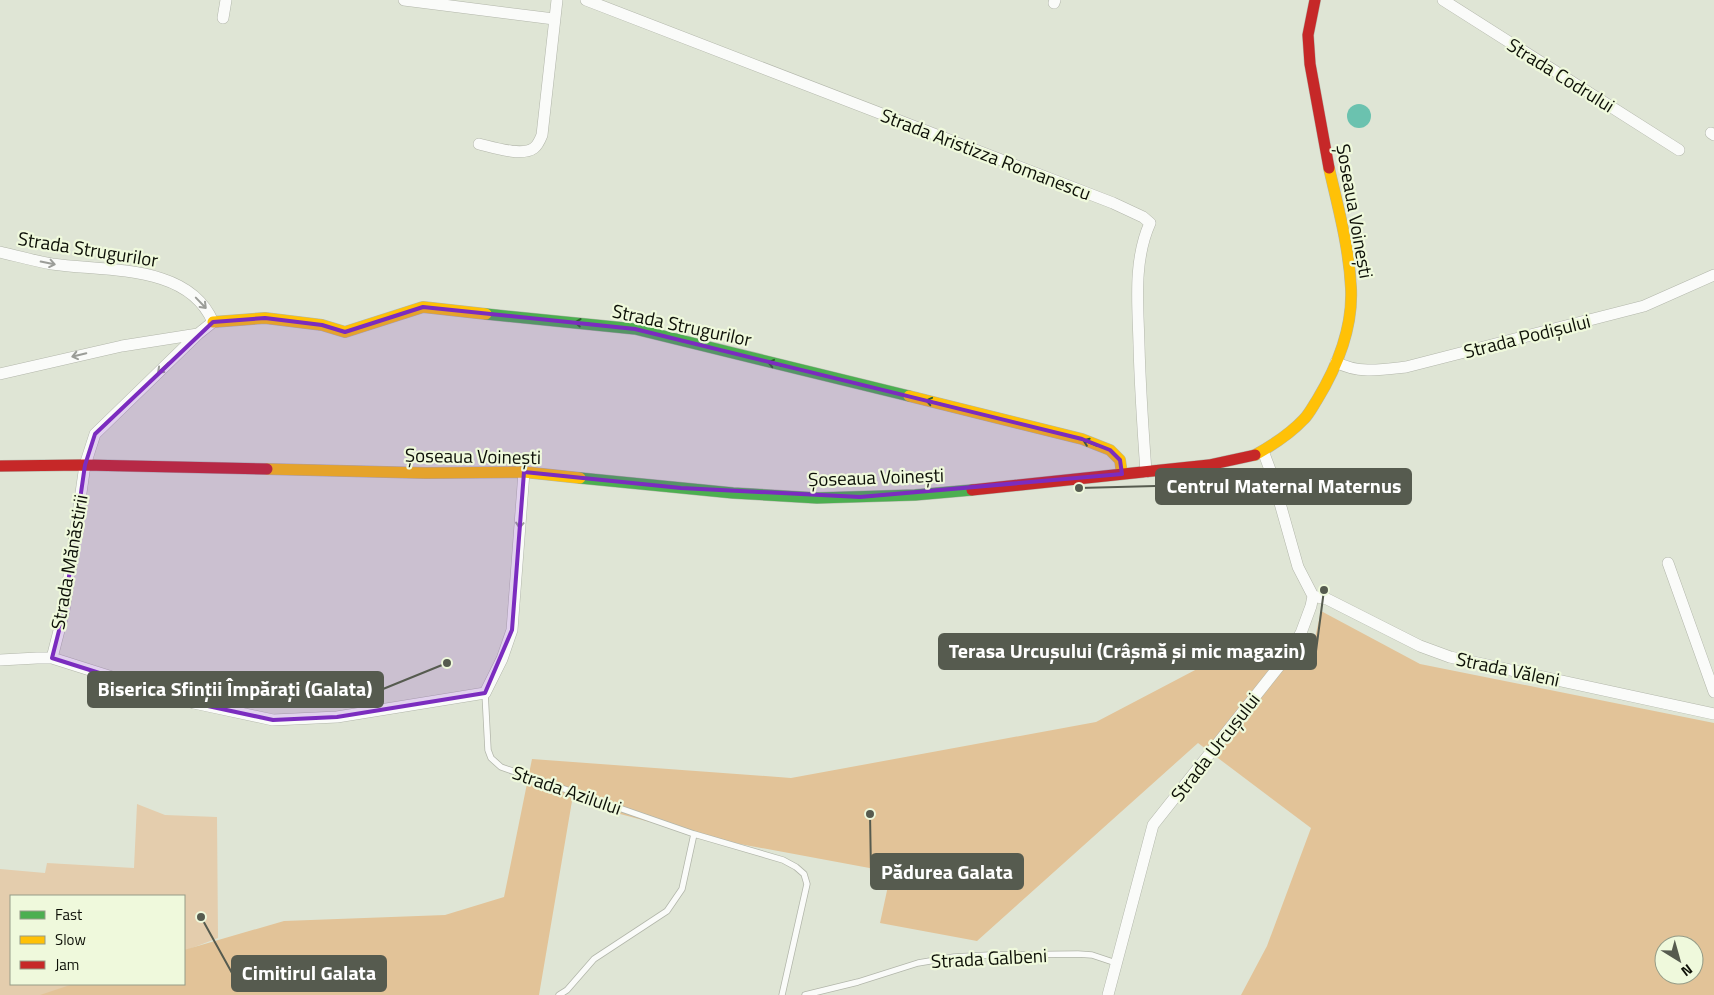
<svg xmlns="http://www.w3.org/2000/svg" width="1714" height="995" font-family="'Titillium Web',sans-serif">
<rect width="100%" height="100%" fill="#dfe5d5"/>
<path fill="#e4cdad" d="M137,804L165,815L217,817L218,938L184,951V896H11V984H98L66,995H0V869L45,873L47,863L134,868Z"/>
<path fill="#e2c398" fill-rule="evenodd" d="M1321,611L1420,664L1714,723V995H1241L1267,946L1311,828L1198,743L977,941L880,923L891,872L713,839L572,801L539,995H40L73,984H184V950L284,921L445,915L504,897L532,759L791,778L1096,722L1239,647L1315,638ZM1664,945H1694V975H1664Z"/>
<path fill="#6bc2af" d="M1347 116a12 12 0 1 1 24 0a12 12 0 1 1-24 0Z"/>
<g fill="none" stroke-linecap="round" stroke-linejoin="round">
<g stroke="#b2b6aa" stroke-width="7">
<path id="lane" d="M485,693L488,750L491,758L501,767L694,834L783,860L796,867L804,874L807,884L782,995
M559,995L567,990L594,959L667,911L682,889L694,834
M805,995L858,982L918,963L954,957L990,955L1078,954L1092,955L1116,963"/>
</g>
<g stroke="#b2b6aa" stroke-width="12">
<path id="street" d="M404,0L554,19
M586,0L1113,203L1143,217L1150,223C1133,261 1138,304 1139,345C1140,387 1143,430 1146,472
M1443,0L1679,150
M1054,3L1055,0
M223,18L226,0
M1711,133L1714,135
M479,144C492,147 522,157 534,148C538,145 540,140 542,135L557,0
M0,252C17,256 35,261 52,264C105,272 188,263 213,322L198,334L122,346L0,374
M1336,362C1358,374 1381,370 1406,367L1644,306L1714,275
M1668,563L1714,692
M1313,596L1327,599L1420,646L1450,657L1714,714
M52,658L64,611L85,465L95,434L198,334
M0,660L37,658H52L194,703L273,720L337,717L485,693L502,659L512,630L524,472
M1108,995L1153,825L1280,665L1301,633L1311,606L1313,596L1298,567L1272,475L1263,451"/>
</g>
<g stroke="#b2b6aa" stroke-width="12">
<path id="fast" d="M486,314L635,329L909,396
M580,478L733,493L817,498L915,495L972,490"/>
</g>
<g stroke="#b2b6aa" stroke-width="12">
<path id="slow" d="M213,322L265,318L322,325L345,332L423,307L486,314
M909,396L1082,439L1110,450L1120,460L1122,474
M1255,455C1273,445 1290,434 1304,419C1309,414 1313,406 1317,400C1337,367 1353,327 1351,288C1349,247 1338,207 1329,168
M267,469L426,473L524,472L580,478"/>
</g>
<g stroke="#b2b6aa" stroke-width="12">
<path id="jam" d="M1315,0L1308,35L1310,64L1329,168
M0,466L85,465L267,469
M972,490L1209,465L1255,455"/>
</g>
<use href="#lane" stroke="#fafbf9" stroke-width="5.5"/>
<use href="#street" stroke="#fafbf9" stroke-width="11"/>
<use href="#fast" stroke="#4caf50" stroke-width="11"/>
<use href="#slow" stroke="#ffc107" stroke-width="11"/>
<use href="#jam" stroke="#c62828" stroke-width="11"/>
</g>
<defs><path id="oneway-shaft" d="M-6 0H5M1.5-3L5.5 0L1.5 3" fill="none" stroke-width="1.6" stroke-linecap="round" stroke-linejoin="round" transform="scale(1.25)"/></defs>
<g stroke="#9b9d98">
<use href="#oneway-shaft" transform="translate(48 263) rotate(11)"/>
<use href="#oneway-shaft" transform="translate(201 303) rotate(46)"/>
<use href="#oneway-shaft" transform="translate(79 355) rotate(167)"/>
<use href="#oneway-shaft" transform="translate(163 368) rotate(136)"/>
<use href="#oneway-shaft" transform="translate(520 521) rotate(94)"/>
</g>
<g stroke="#2c602c">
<use href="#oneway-shaft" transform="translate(582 323) rotate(-174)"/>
<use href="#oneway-shaft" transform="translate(775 364) rotate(-166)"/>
<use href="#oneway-shaft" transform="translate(933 402) rotate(-166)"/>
<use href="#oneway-shaft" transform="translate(1090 443) rotate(-158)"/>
</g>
<path fill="#7b2cbf" fill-opacity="0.2" stroke="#7b2cbf" stroke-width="4" stroke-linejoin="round" d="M423,307L635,329L1082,439L1110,450L1120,460L1122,474L860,497L681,488L524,472L512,630L485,693L337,717L273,720L194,703L52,658L64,611L85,465L95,434L213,322L265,318L322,325L345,332Z"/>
<g text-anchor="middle" stroke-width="4.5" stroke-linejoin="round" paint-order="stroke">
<g font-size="19" fill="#0d1007" stroke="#eff9dc">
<text transform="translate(1561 75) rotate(32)" y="7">Strada Codrului</text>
<text transform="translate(986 154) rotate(21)" y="7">Strada Aristizza Romanescu</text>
<text transform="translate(1355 211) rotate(80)" y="7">Șoseaua Voinești</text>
<text transform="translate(88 249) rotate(9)" y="7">Strada Strugurilor</text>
<text transform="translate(682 325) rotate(12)" y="7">Strada Strugurilor</text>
<text transform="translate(1527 336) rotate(-14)" y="7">Strada Podișului</text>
<text transform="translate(473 456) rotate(1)" y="7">Șoseaua Voinești</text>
<text transform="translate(876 477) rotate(-2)" y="7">Șoseaua Voinești</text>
<text transform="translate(69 562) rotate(-80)" y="7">Strada Mănăstirii</text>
<text transform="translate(1508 669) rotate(12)" y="7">Strada Văleni</text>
<text transform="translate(1215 747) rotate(-52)" y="7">Strada Urcușului</text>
<text transform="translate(567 790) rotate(19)" y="7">Strada Azilului</text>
<text transform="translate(989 958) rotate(-3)" y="7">Strada Galbeni</text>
</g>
</g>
<path fill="none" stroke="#565b4f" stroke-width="2" d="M1079 488L1156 486M1324 590L1316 651M447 663L383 689M870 814L871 872M201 917L232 973"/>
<g fill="#565b4f" stroke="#eff9dc" stroke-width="2">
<circle cx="1079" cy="488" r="5"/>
<circle cx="1324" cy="590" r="5"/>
<circle cx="447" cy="663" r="5"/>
<circle cx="870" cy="814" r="5"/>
<circle cx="201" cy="917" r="5"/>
</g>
<g fill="#565b4f" stroke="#565b4f" stroke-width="2">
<rect x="1156" y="469" width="255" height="35" rx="5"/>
<rect x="939" y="634" width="377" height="35" rx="5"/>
<rect x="88" y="672" width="295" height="35" rx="5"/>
<rect x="871" y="854" width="152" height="35" rx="5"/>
<rect x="232" y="956" width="154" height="35" rx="5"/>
</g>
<g font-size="20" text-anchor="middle" font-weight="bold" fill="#fff">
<text x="1284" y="493">Centrul Maternal Maternus</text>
<text x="1127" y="658">Terasa Urcușului (Crâșmă și mic magazin)</text>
<text x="235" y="696">Biserica Sfinții Împărați (Galata)</text>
<text x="947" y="879">Pădurea Galata</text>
<text x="309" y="980">Cimitirul Galata</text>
</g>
<rect x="10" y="895" width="175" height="90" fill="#eff9dc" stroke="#959c87"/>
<rect x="20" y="911" width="25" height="8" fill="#4caf50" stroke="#959c87"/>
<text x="55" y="920" font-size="15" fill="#0d1007">Fast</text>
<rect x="20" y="936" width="25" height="8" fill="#ffc107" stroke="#959c87"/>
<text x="55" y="945" font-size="15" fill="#0d1007">Slow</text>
<rect x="20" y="961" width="25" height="8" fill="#c62828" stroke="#959c87"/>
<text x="55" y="970" font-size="15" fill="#0d1007">Jam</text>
<g transform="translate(1679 960) rotate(143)"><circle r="24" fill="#eff9dc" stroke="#959c87"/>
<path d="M0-4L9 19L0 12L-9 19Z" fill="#565b4f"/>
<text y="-8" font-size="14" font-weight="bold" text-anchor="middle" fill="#0d1007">N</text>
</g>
</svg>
